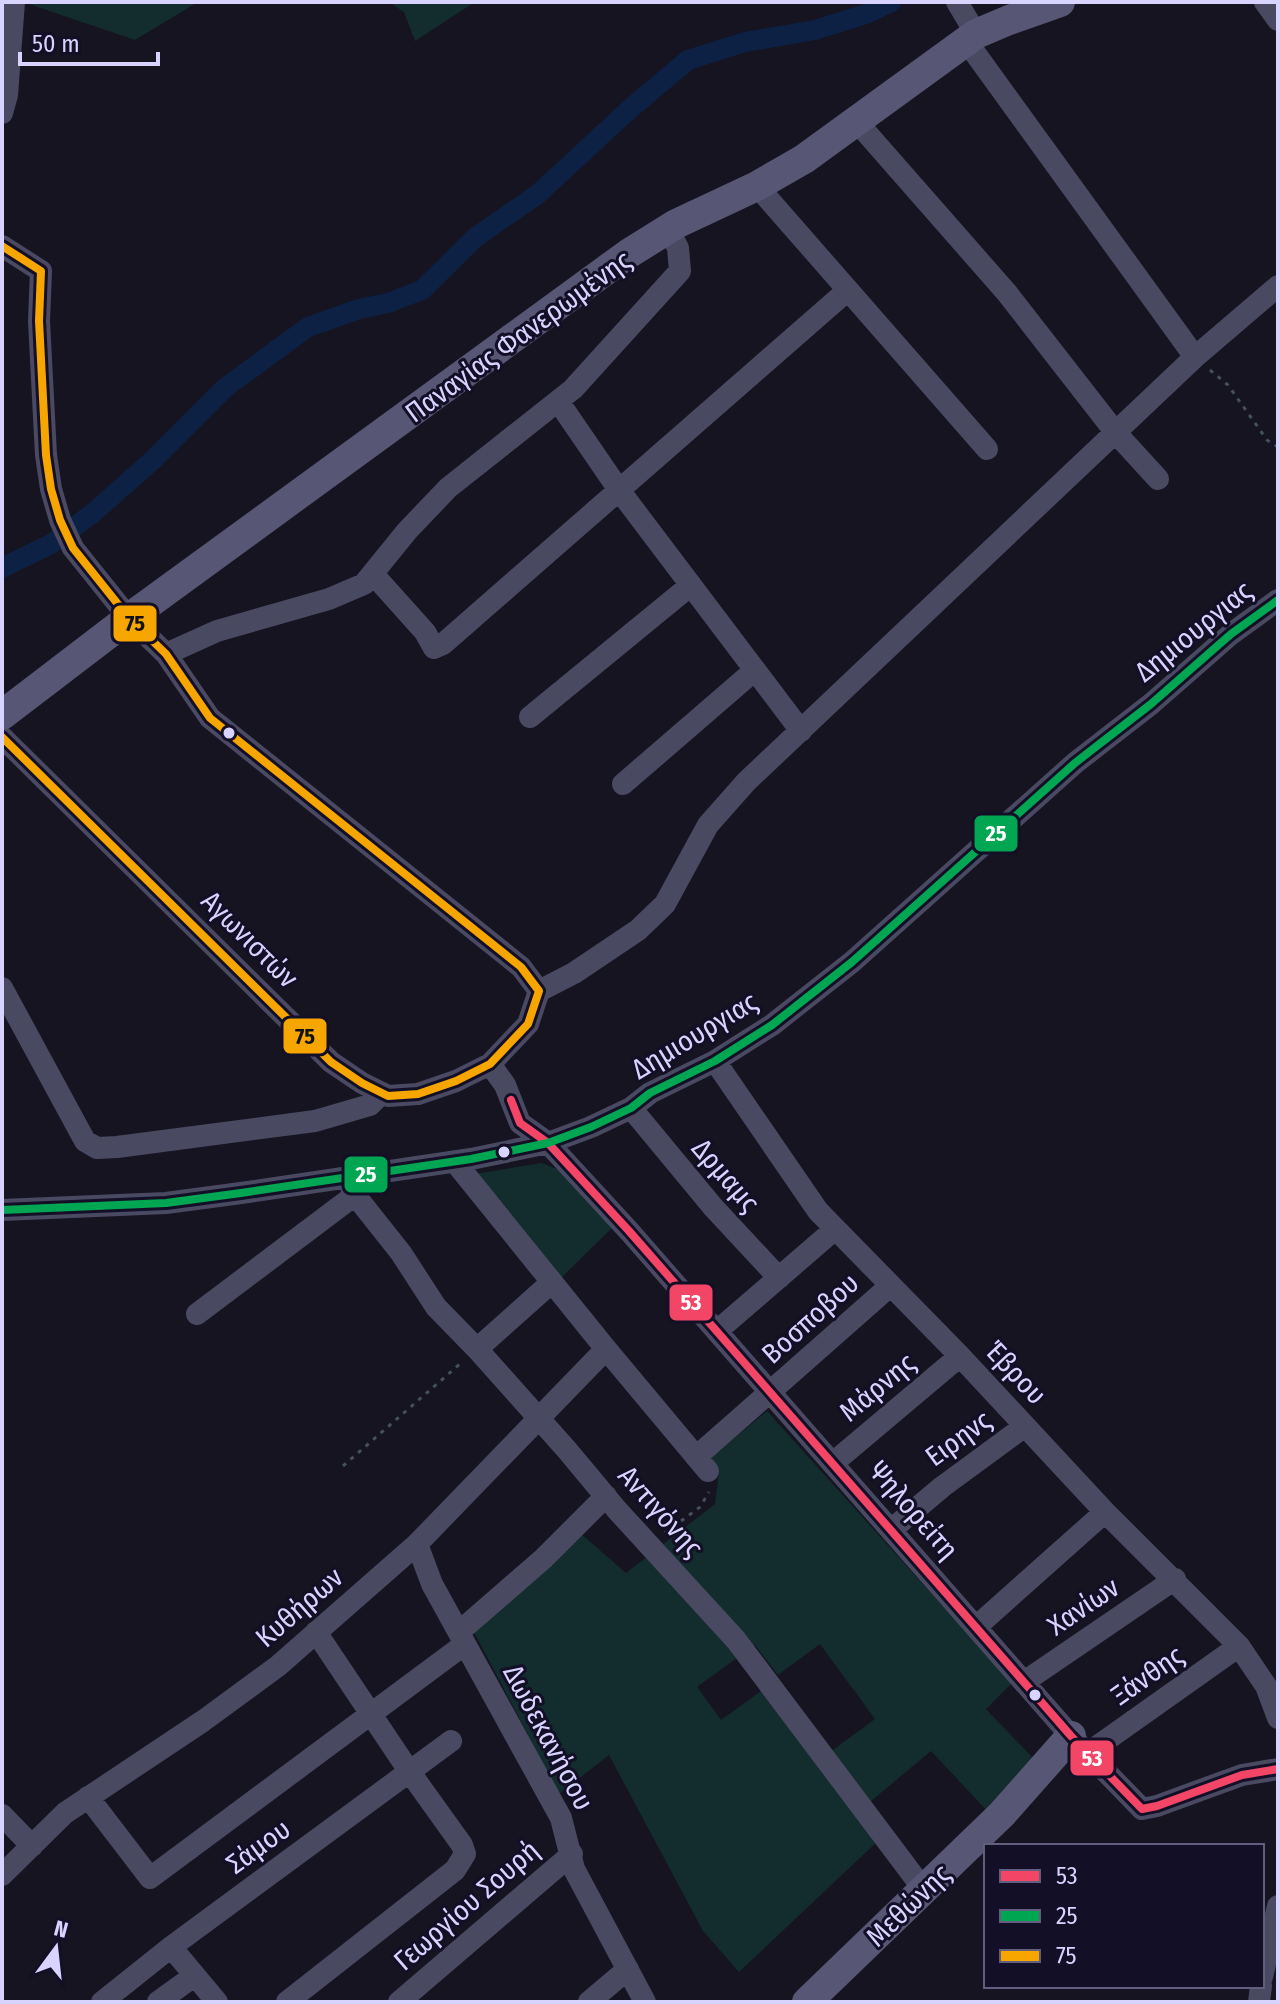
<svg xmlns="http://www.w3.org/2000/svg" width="1280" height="2004" font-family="'Fira Sans Condensed',sans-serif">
<rect width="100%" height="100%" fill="#161421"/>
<path fill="#132c2d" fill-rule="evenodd" d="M23,2H198L135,40Z
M389,2H475L415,41L404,12Z
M541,1163L560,1170L613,1227L561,1278L475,1174Z
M767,1411L1012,1683L986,1709L1052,1778L1003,1828L931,1751L858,1812L878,1841L739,1972L703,1931L609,1755L559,1794L474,1632L580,1533L626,1573L715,1504L719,1472L708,1460ZM820,1644L875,1719L819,1760L765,1688L721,1720L697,1687L755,1645L778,1675Z"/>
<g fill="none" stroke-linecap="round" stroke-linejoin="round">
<path stroke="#0d2144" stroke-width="20" d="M2,568L51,544L93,513L154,459L226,387L308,327L359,309L388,303L422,290L476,237L538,194L631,108L688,60L745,42L815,30L866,14L891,2"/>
<path stroke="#44505f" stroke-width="3" stroke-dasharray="4 6" stroke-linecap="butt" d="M1210,370L1228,385L1267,440L1278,447
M343,1466L461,1363
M665,1533L700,1507L709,1492"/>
<path stroke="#4a4962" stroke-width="22" d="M957,2L976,34
M1265,2L1278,20
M967,42L1195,357
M2,113L7,95L14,2
M857,122L1007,293L1116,433L1158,479
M757,186L987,449
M2,246L41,271L39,321L46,455L51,489L60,520L73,548L129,618L166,654L210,718L521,967L539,991L528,1024L490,1064L456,1081L418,1094L388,1096L362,1083L331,1062L2,737
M558,401L619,490L801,731
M373,574L425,632L434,648L443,644L848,290
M166,654L217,631L329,599L364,584L407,531L448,488L573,389L680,271L678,248L668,229
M530,717L691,585
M623,784L755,670
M2,988L85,1141L97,1148L117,1147L315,1121L370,1105L382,1093
M539,991L574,973L638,930L665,904L708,825L746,782L1195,357L1278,286
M715,1061L818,1211L960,1356L1105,1512L1239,1646L1266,1686L1278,1718
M490,1064L505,1085L520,1123L548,1143L629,1231L1071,1736L1142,1809L1157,1806L1242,1775L1278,1769
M631,1108L713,1207L779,1278
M455,1162L606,1349L708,1471
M347,1178L355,1195L401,1253L436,1307L477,1349L567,1450L617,1510L736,1640L924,1890
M2,1210L166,1203L241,1193L471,1159L548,1143L591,1127L631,1108L650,1093L715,1061L772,1025L852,962L1075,763L1151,704L1231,634L1278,600
M197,1314L355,1195
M717,1331L834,1230
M477,1349L552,1282
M696,1457L890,1286
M833,1463L960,1356
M891,1530L942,1487L1025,1426
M417,1544L432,1584L561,1818L574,1869L645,2002
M976,1627L1105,1512
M459,1632L543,1559L606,1496
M1024,1682L1175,1579
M1088,1753L1239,1646
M88,1797L150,1878L465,1644
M2,1815L32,1846
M2,1875L65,1813L203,1721L278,1666L417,1544L606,1349
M171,1947L217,2002
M1262,1977L1278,1906
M102,2002L171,1947L451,1741
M158,2002L194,1976
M287,2002L455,1870L465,1854L462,1845L409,1771L316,1632
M399,2002L572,1854
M589,2002L628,1969
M1259,2002L1261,1986"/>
<path stroke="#575674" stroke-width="30" d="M2,715L129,618L628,254L676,224L757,186L804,159L976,34L1009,20L1060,2
M807,2002L1002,1814L1071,1736"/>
<g stroke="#130f26" stroke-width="14">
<path id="bus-1" d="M511,1100L520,1123L548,1143L629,1231L1071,1736L1142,1809L1157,1806L1242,1775L1278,1769"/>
</g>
<g stroke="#130f26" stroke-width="14">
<path id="bus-2" d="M2,1210L166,1203L241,1193L471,1159L548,1143L591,1127L631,1108L650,1093L715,1061L772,1025L852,962L1075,763L1151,704L1231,634L1278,600"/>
</g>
<g stroke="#130f26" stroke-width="14">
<path id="bus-3" d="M2,246L41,271L39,321L46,455L51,489L60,520L73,548L129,618L166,654L210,718L521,967L539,991L528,1024L490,1064L456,1081L418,1094L388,1096L362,1083L331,1062L2,737"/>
</g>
<use href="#bus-1" stroke="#f34667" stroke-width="8"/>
<use href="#bus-2" stroke="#00a651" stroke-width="8"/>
<use href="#bus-3" stroke="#f7a600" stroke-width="8"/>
</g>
<g fill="#d9d4ff" stroke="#130f26" stroke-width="3">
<circle cx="229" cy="733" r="7"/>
<circle cx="504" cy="1152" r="7"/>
<circle cx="1035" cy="1695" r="7"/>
</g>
<g text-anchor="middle" stroke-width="6" stroke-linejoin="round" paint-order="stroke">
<g font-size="28" fill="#d9d4ff" stroke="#130f26">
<text transform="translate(518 336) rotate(-36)" y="10">Παναγίας Φανερωμένης</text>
<text transform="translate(1193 631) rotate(-39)" y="10">Δημιουργιας</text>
<text transform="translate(250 939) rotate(45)" y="10">Αγωνιστών</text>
<text transform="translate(694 1035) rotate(-31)" y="10">Δημιουργιας</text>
<text transform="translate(726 1175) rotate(49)" y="10">Δρμαμς</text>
<text transform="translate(810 1318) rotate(-42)" y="10">Βοσποβου</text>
<text transform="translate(1016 1372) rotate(47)" y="10">Έβρου</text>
<text transform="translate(877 1387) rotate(-40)" y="10">Μάρνης</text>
<text transform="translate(958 1438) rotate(-36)" y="10">Ειρηνς</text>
<text transform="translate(914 1510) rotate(49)" y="10">Ψηλορείτη</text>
<text transform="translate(661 1511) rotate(48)" y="10">Αντιγόνης</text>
<text transform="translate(1083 1606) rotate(-34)" y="10">Χανίων</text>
<text transform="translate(299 1607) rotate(-41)" y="10">Κυθήρων</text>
<text transform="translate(1147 1675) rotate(-35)" y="10">Ξάνθης</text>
<text transform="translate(549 1737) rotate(62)" y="10">Δωδεκανήσου</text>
<text transform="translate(258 1846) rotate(-36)" y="10">Σάμου</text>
<text transform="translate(466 1905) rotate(-41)" y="10">Γεωργίου Σουρή</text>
<text transform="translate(908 1905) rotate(-44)" y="10">Μεθώνης</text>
</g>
</g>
<g stroke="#130f26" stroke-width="3">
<rect x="112" y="604" width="46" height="39" rx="8" fill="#f7a600"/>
<rect x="973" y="814" width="46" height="39" rx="8" fill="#00a651"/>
<rect x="282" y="1017" width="46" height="38" rx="8" fill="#f7a600"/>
<rect x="343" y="1155" width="46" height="39" rx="8" fill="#00a651"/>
<rect x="668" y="1283" width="46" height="39" rx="8" fill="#f34667"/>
<rect x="1069" y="1739" width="46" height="38" rx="8" fill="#f34667"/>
</g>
<g font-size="22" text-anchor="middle" font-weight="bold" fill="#fff">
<text x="996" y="841">25</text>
<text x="366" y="1182">25</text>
<text x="691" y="1310">53</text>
<text x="1092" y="1766">53</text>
</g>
<g font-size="22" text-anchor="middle" font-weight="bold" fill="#111">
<text x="135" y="631">75</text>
<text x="305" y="1044">75</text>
</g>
<rect width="1280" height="2004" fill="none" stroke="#d9d4ff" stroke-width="8"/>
<rect x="984" y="1844" width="280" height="144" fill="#130f26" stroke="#625e7d" stroke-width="2"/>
<rect x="1000" y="1870" width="40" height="12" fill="#f34667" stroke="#625e7d" stroke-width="2"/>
<text x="1056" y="1884" font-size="24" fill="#d9d4ff">53</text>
<rect x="1000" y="1910" width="40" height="12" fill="#00a651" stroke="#625e7d" stroke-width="2"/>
<text x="1056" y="1924" font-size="24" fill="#d9d4ff">25</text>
<rect x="1000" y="1950" width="40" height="12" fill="#f7a600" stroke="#625e7d" stroke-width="2"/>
<text x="1056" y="1964" font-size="24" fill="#d9d4ff">75</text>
<g transform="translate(56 1948) rotate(15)" stroke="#130f26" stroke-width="6" paint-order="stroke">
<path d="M0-6L14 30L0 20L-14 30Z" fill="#d9d4ff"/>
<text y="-12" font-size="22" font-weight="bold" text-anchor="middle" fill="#d9d4ff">N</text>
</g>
<path d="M20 52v12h138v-12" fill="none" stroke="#d9d4ff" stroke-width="4"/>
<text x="32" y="52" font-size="24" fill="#d9d4ff" stroke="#130f26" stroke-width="6" paint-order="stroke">50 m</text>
</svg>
